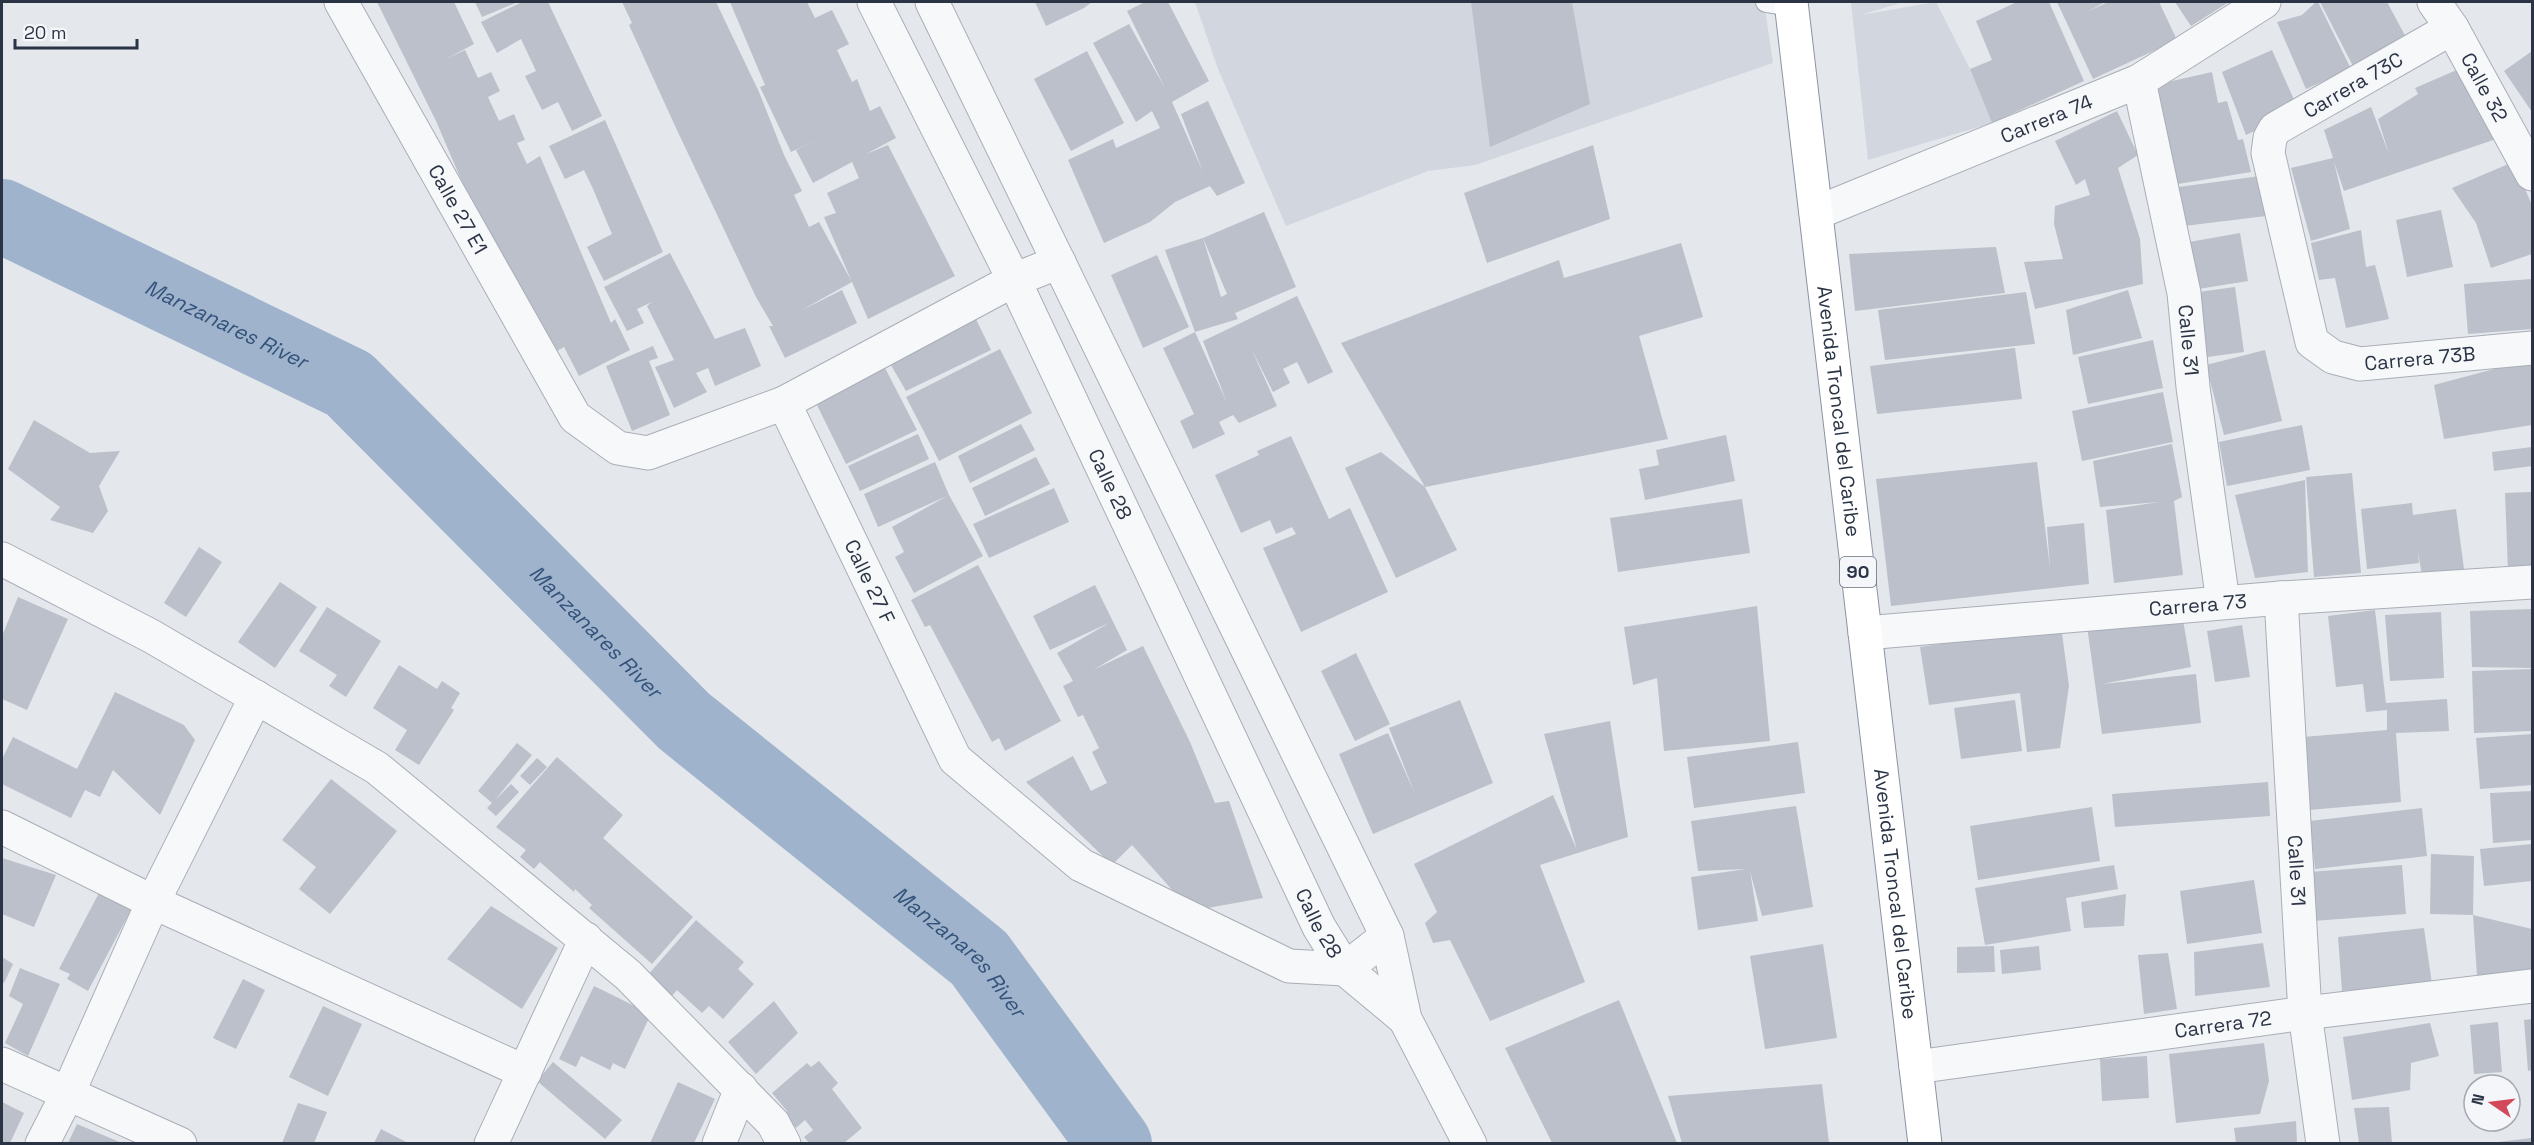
<svg xmlns="http://www.w3.org/2000/svg" width="2534" height="1145" font-family="'Space Grotesk',sans-serif">
<rect width="100%" height="100%" fill="#e4e7ec"/>
<path fill="#d2d6de" d="M1195,2H1764L1773,63L1475,165L1428,171L1286,226L1218,69Z
M1851,2H1903L1861,15L1936,2L1970,69L1992,123L1868,160Z"/>
<g fill="none" stroke-linecap="round" stroke-linejoin="round">
<path stroke="#9fb4cc" stroke-width="74" id="s1" d="M2,216L349,384L684,721L979,958L1115,1144"/>
</g>
<path fill="#bbc0ca" d="M377,2H454L474,44L446,59L465,50L478,78L491,72L500,91L488,97L499,121L514,114L525,140L517,143L527,164L540,156L611,323L615,319L630,350L579,376L564,347L550,355L466,191L436,121Z
M475,2H518L482,17Z
M522,2H548L602,116L572,131L558,102L542,110L525,76L536,71L521,39L497,53L481,22Z
M622,2H716L759,92L784,155L802,191L794,195L809,227L819,222L852,282L824,217L836,213L827,193L859,178L852,162L813,183L796,150L816,140L791,152L760,87L765,85L730,2H807L815,18L832,10L849,44L837,50L852,82L857,79L870,111L880,106L896,138L866,154L888,145L955,276L868,319L852,282L800,311L842,290L857,323L785,358L769,326H773L756,297L676,128L629,25L632,23Z
M1035,2H1092L1084,8L1046,26Z
M1145,2H1168L1209,81L1172,102L1203,172L1181,114L1208,101L1245,183L1217,196L1210,186L1175,202L1150,222L1104,243L1068,160L1113,139L1116,148L1160,128L1152,111L1136,122L1093,43L1129,24L1165,88L1127,11Z
M1471,2H1572L1590,104L1490,147Z
M2017,2H2049L2084,81L1992,123L1970,69L1992,60L1976,21Z
M2057,2H2105L2087,12L2108,2H2159L2177,40L2093,79Z
M2175,2H2229L2191,26Z
M2316,2H2318L2351,69L2306,89L2277,22L2302,15Z
M2320,2H2387L2408,41L2354,68Z
M2272,50L2299,111L2246,135L2222,72Z
M1087,51L1124,123L1071,151L1034,79Z
M2532,51V112L2504,71Z
M2466,66L2499,138L2344,191L2334,162L2350,229L2311,241L2291,168L2333,158L2324,130L2371,107L2389,154L2378,119L2418,94L2415,88Z
M2212,72L2218,103L2227,101L2238,140L2243,139L2251,172L2172,185L2150,86Z
M2117,111L2138,155L2118,168L2140,239L2143,284L2035,309L2024,262L2063,259L2054,224L2055,206L2090,195L2085,179L2076,185L2055,141Z
M605,120L663,252L604,281L587,247L612,234L593,189L584,170L565,179L549,146Z
M1593,145L1610,219L1487,263L1464,193Z
M2513,162L2532,205V254L2491,268L2476,223L2452,188Z
M2260,176L2266,216L2176,227L2171,188Z
M2441,210L2453,267L2407,277L2396,220Z
M1264,212L1296,287L1235,313L1238,319L1195,332L1165,250L1203,238L1221,297L1227,294L1203,238Z
M2361,230L2366,267L2375,265L2389,319L2346,328L2335,278L2319,280L2311,243Z
M2240,233L2248,281L2186,291L2178,244Z
M1681,243L1703,317L1639,336L1668,439L1425,487L1341,343L1559,260L1564,278Z
M1996,247L2005,293L1855,311L1849,254Z
M670,253L715,339L745,328L761,366L715,386L708,368L696,373L707,392L674,408L655,367L674,360L647,306L652,302L637,309L644,323L627,331L604,287Z
M1157,255L1189,327L1143,348L1111,275Z
M2532,279V329L2468,334L2464,284Z
M2235,287L2244,352L2200,358L2191,293Z
M2128,290L2142,338L2073,355L2066,310Z
M2026,292L2035,344L1885,360L1878,310Z
M1297,296L1333,372L1308,384L1297,362L1283,369L1290,383L1273,392L1251,348L1277,406L1239,423L1233,415L1219,422L1225,434L1193,449L1180,421L1194,414L1163,348L1195,332L1227,403L1203,341Z
M972,311L991,350L906,391L884,353Z
M2153,340L2163,388L2088,404L2078,357Z
M653,346L658,358L649,361L670,415L632,431L606,366Z
M2015,348L2022,399L1877,414L1870,366Z
M1000,349L1032,413L939,461L906,397Z
M2265,350L2282,421L2224,435L2206,365Z
M2532,359V425L2444,439L2434,385Z
M883,364L917,430L846,464L814,399Z
M2163,392L2173,442L2082,461L2072,411Z
M34,420L90,453L120,451L99,486L108,511L93,533L50,520L60,507L8,469Z
M1021,424L1035,450L970,483L958,456Z
M2302,425L2310,470L2227,486L2219,442Z
M918,434L929,459L860,491L848,466Z
M1726,435L1735,481L1645,500L1639,469L1659,465L1656,450Z
M1291,436L1329,519L1350,508L1388,592L1301,632L1263,548L1296,534L1292,527L1276,534L1270,520L1241,533L1215,475L1259,455L1257,451Z
M2172,444L2182,497L2174,501L2183,575L2114,583L2106,510L2159,502L2100,507L2093,461Z
M2532,447V466L2494,471L2492,452Z
M1381,452L1425,487L1457,550L1396,578L1345,468Z
M1036,457L1050,484L985,516L972,488Z
M935,462L949,495L983,556L914,593L895,557L904,552L892,527L947,496L878,527L864,494Z
M2037,462L2050,568L2047,527L2084,523L2089,584L1891,606L1876,479Z
M2352,473L2361,573L2314,577L2306,477Z
M2305,480L2308,572L2255,578L2235,495Z
M1054,488L1069,522L989,558L973,524Z
M2532,492V572H2508L2505,493Z
M1742,499L1750,553L1618,572L1610,518Z
M2412,503L2413,515L2456,509L2464,569L2422,575L2418,552L2419,563L2367,569L2361,509Z
M199,547L222,562L186,617L164,603Z
M978,565L1061,721L1005,751L999,738L992,742L930,625L925,627L911,600Z
M280,582L317,607L275,668L238,642Z
M1095,585L1127,650L1093,670L1143,646L1190,742L1215,803L1229,801L1263,898L1191,911L1132,845L1112,865L1026,782L1073,756L1091,791L1107,783L1092,752L1099,748L1083,715L1078,717L1063,686L1073,681L1057,653L1109,623L1050,650L1033,616Z
M18,597L68,619L27,710L2,699V636Z
M1757,606L1770,741L1664,751L1657,678L1633,685L1624,627Z
M327,607L381,641L346,697L329,686L337,675L299,651Z
M2181,608L2191,667L2102,684L2196,674L2201,723L2102,734L2087,626Z
M2532,609V668L2472,667L2470,611Z
M2375,610L2386,703L2447,699L2449,731L2396,733L2401,802L2309,810L2303,737L2387,730V710L2366,712L2363,684L2336,687L2328,616Z
M2441,612L2444,678L2390,681L2385,615Z
M2242,625L2250,677L2215,682L2207,631Z
M2061,626L2069,686L2060,748L2027,752L2020,693L1929,705L1920,647Z
M1356,653L1390,724L1355,741L1321,671Z
M399,665L437,689L442,681L460,693L451,708L454,710L419,765L395,750L407,730L373,708Z
M2532,669V731L2474,733L2472,671Z
M115,692L184,725L195,740L160,815L113,770L100,797L85,790L71,818L2,784V759L13,737L77,769Z
M1460,700L1493,783L1373,834L1339,754L1388,733L1415,794L1389,728Z
M2015,700L2022,751L1961,759L1954,708Z
M1610,721L1628,837L1540,865L1585,982L1490,1021L1450,940L1433,943L1425,923L1437,912L1414,864L1553,795L1577,850L1544,734Z
M2532,734V785L2480,789L2476,738Z
M1798,742L1805,793L1694,808L1687,757Z
M517,743L532,755L495,800L511,784L519,792L496,816L487,808L492,803L478,791Z
M557,757L623,815L603,838L693,917L652,964L589,908L592,905L575,889L574,892L540,862L534,869L520,857L526,850L496,827Z
M537,758L547,767L530,785L520,776Z
M331,779L397,831L330,914L299,889L316,867L282,840Z
M2268,782L2270,816L2115,827L2112,794Z
M2532,791V840L2493,843L2490,793Z
M1796,806L1813,907L1762,916L1750,871L1758,921L1698,930L1691,877L1746,869L1698,871L1691,821Z
M2092,807L2100,861L1978,880L1970,826Z
M2422,808L2427,856L2315,869L2310,821Z
M2532,844V881L2484,886L2480,849Z
M2431,854L2474,856L2473,915L2430,914Z
M2,858L56,875L34,927L2,914Z
M2114,865L2118,889L2066,898L2071,931L1985,945L1975,888Z
M2402,865L2406,914L2313,921L2309,872Z
M2254,880L2262,933L2187,944L2180,891Z
M99,893L131,910L88,991L67,979L70,974L59,969Z
M2126,894L2124,926L2084,928L2081,902Z
M491,906L558,948L522,1009L447,959Z
M2473,915L2532,929V972L2477,976Z
M696,920L744,962L738,969L754,984L723,1019L709,1006L702,1013L677,990L671,997L647,976Z
M2424,928L2432,984L2342,991L2338,937Z
M2263,943L2270,987L2195,996L2194,952Z
M1823,944L1837,1038L1765,1049L1750,956Z
M1994,946L1995,972L1957,973V947Z
M2039,946L2041,970L2002,974L2000,950Z
M2168,953L2177,1009L2144,1014L2138,955Z
M2,957L13,964L4,983L2,981Z
M20,968L60,984L28,1056L5,1043L23,1004L9,996Z
M243,979L265,990L236,1049L213,1038Z
M594,986L651,1014L625,1069L613,1063L610,1070L581,1056L576,1067L559,1059Z
M1619,1000L1677,1143H1552L1505,1048Z
M774,1001L798,1033L756,1074L728,1042Z
M323,1006L362,1024L328,1096L289,1077Z
M2532,1019V1070L2528,1071L2524,1020Z
M2498,1022L2502,1072L2474,1074L2470,1025Z
M2430,1023L2439,1056L2411,1063L2410,1090L2352,1100L2343,1037Z
M2264,1043L2269,1081L2260,1114L2176,1123L2169,1054Z
M2147,1056L2149,1098L2102,1101L2100,1059Z
M819,1061L838,1083L832,1089L862,1128L844,1143H809L804,1137L813,1130L805,1120L796,1128L785,1114L787,1111L772,1093L807,1063L811,1067Z
M553,1062L622,1120L605,1139L537,1081Z
M678,1082L715,1099L694,1143H650Z
M1822,1084L1829,1143H1682L1668,1096Z
M2,1102L24,1113L10,1143H2Z
M298,1103L327,1112L314,1143H282Z
M2389,1107L2392,1143H2359L2354,1108Z
M2296,1121L2297,1143H2236L2234,1128Z
M77,1124L122,1143H68Z
M381,1129L408,1143H374Z
M2532,1138V1143H2498V1142Z"/>
<g fill="none" stroke-linecap="round" stroke-linejoin="round">
<g stroke="#a9aeb7" stroke-width="22">
<path id="service" d="M1766,2L1791,6"/>
</g>
<g stroke="#a9aeb7" stroke-width="35">
<g id="minor">
<path id="s2" d="M341,2L575,417L618,448L648,453L784,403L1014,280L1059,262"/>
<path id="s3" d="M874,2L1014,280L1319,927L1345,969L1405,1019"/>
<path d="M932,2L1387,936L1405,1019L1470,1144"/>
<path id="s4" d="M2434,2L2452,28L2532,174"/>
<path id="s5" d="M2452,28L2275,129L2270,138L2268,153L2312,342L2333,357L2360,364L2532,348"/>
<path id="s6" d="M2139,81L2184,293L2193,387L2223,602"/>
<path id="s7" d="M1816,213L2139,81L2264,2"/>
<path id="s8" d="M784,403L955,759L1081,865L1289,966L1345,969L1387,936"/>
<path d="M2,559L151,636L377,768L628,975L773,1123L784,1144"/>
<path id="s9" d="M2281,598L2305,1013L2323,1144"/>
<path id="s10" d="M1865,633L2281,598L2532,582"/>
<path d="M2,827L153,902L525,1072"/>
<path d="M2,1064L180,1144"/>
<path id="s11" d="M1916,1067L2305,1013L2532,986"/>
<path d="M42,1144L68,1093L153,902L256,697"/>
<path d="M491,1144L586,939"/>
<path d="M719,1144L741,1089"/>
</g>
</g>
<g stroke="#8b94a3" stroke-width="35">
<g id="trunk">
<path id="s12" d="M1791,2L1925,1144"/>
</g>
</g>
<use href="#service" stroke="#f7f8fa" stroke-width="20"/>
<use href="#minor" stroke="#f7f8fa" stroke-width="33"/>
<use href="#trunk" stroke="#fff" stroke-width="33"/>
</g>
<g text-anchor="middle" stroke-width="4.5" stroke-linejoin="round" paint-order="stroke">
<rect fill="#f4f6f9" stroke="#676e7b" stroke-width="1.5" x="1840" y="557" width="36" height="30" rx="4.5"/>
<g font-size="18" font-weight="bold" fill="#2b3445">
<text x="1858" y="578">90</text>
</g>
<g font-size="20" fill="#2b3445" stroke="#f4f6f9">
<text transform="translate(2353 85) rotate(-30)" y="7">Carrera 73C</text>
<text dy="7" stroke="none"><textPath href="#s4" startOffset="99">Calle 32</textPath></text>
<text dy="7" stroke="none"><textPath href="#s7" startOffset="249">Carrera 74</textPath></text>
<text dy="7" stroke="none"><textPath href="#s2" startOffset="238">Calle 27 E1</textPath></text>
<text dy="7" stroke="none"><textPath href="#s6" startOffset="264">Calle 31</textPath></text>
<text dy="7" stroke="none"><textPath href="#s5" startOffset="537">Carrera 73B</textPath></text>
<text dy="7" stroke="none"><textPath href="#s12" startOffset="412">Avenida Troncal del Caribe</textPath></text>
<text dy="7" stroke="none"><textPath href="#s3" startOffset="537">Calle 28</textPath></text>
<text dy="7" stroke="none"><textPath href="#s8" startOffset="198">Calle 27 F</textPath></text>
<text dy="7" stroke="none"><textPath href="#s10" startOffset="334">Carrera 73</textPath></text>
<text dy="7" stroke="none"><textPath href="#s9" startOffset="273">Calle 31</textPath></text>
<text dy="7" stroke="none"><textPath href="#s12" startOffset="898">Avenida Troncal del Caribe</textPath></text>
<text dy="7" stroke="none"><textPath href="#s3" startOffset="1023">Calle 28</textPath></text>
<text dy="7" stroke="none"><textPath href="#s11" startOffset="310">Carrera 72</textPath></text>
</g>
<g font-size="21" font-style="italic" fill="#34527a" stroke="#f4f6f9">
<text dy="7" stroke="none"><textPath href="#s1" startOffset="249">Manzanares River</textPath></text>
<text dy="7" stroke="none"><textPath href="#s1" startOffset="735">Manzanares River</textPath></text>
<text dy="7" stroke="none"><textPath href="#s1" startOffset="1221">Manzanares River</textPath></text>
</g>
</g>
<rect width="2534" height="1145" fill="none" stroke="#2b3445" stroke-width="6"/>
<g transform="translate(2492 1103) rotate(284)"><circle r="28" fill="#f4f6f9" stroke="#a4a8b1" stroke-width="1.5"/>
<path d="M0-4.5L10 22L0 15L-10 22Z" fill="#d1495b"/>
<text y="-9" font-size="16" font-weight="bold" text-anchor="middle" fill="#2b3445">N</text>
</g>
<path d="M15 39v9h122v-9" fill="none" stroke="#2b3445" stroke-width="3"/>
<text x="24" y="39" font-size="18" fill="#2b3445" stroke="#f4f6f9" stroke-width="4.5" paint-order="stroke">20 m</text>
</svg>
